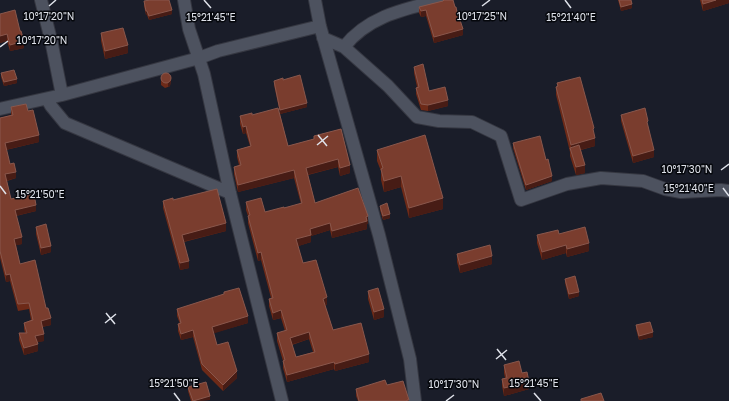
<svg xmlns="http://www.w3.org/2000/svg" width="729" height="401" font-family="'Golos Text',sans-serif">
<rect width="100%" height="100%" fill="#1a1d29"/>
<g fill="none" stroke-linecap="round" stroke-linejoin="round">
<g stroke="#353741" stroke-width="14">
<path id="street" d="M41,0L51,40L62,95
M184,0L189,29L204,74L230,193L282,401
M315,0L320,26L379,235L410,359L415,401
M323,38L344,47L388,86L417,117L439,121L472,122L501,136L521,200L567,184L601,178L643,181L665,189L681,192L721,190L729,191
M344,47C368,16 405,9 441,0
M47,99L51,106L65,123L230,193
M0,109L62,95L199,58L218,51L320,26"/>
</g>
<use href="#street" stroke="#4d525f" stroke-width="12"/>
</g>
<path fill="#6d2a18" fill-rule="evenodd" d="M618,0H631L632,8L621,11Z
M700,0H729V3L703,11Z
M144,1L172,14L149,20L147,15H146L144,6Z
M419,7H455L463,35L434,43L426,16L421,17L419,13Z
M0,14L24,48L10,51L7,41L0,43Z
M101,33L128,53L105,59L101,41Z
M414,67L429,91L448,106L428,111L421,110L416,94V88L417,87L414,73Z
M1,73L17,83L4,86L1,77Z
M161,78L171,80L170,86L168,87L165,88L161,85Z
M283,80L307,107L280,114L288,146L314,139V136L341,129L350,173L340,176L338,167L308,175L315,203L368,224H367V229L332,238L330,230L311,236V242L298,246L303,263L327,305H325L333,330L369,362L335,371L334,369L287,382L283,368V361L277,341V333L285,331L281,318L273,320L269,306V299L271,298L261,260L258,261L248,223V216L246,210V202L265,212L284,208L301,204L294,178L238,192L234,174V167L239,165L237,157V150L250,146L246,133L243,134L240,124V116L252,115L280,113L274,85V81ZM309,339L313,352L296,357L292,345Z
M557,83L594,134L595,146L581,150L585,173L576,175L570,156V152L556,95V87H557Z
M11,107L28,111L39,142L6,150L10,164L16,178L7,181L11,199L36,211L16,216L22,244L16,245L20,264L46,308L51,325L42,327L44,341L37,342L38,351L24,355L19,340V333H25L24,329V323L31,320L29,309L18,311L10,281L6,282L0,258V118L11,115Z
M621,115L648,128L654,157L633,163L621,121Z
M513,143L552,181L526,190L513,148Z
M377,150L443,209L409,218L401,187L384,192L381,180V171L377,161Z
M173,200L226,231L184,242L189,268L180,270L163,208V201Z
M380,206L390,218L383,220L380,210Z
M36,227L51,252L41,255L36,234Z
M559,234L589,251L567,257L566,253L542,260L537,243V235Z
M457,254L492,264L460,273L457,262Z
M565,279L579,296L569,299L565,283Z
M368,291L384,317L374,320L368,299Z
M224,292L248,323L213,333L217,345L237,378L223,391L202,370L193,337L181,340L178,331V324H180L177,316V309L224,295Z
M636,325L653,337L639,340L636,329Z
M504,365L522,373L529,389L504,396L502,386V379L505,378L504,373Z
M387,385L409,401H358L356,396V389Z
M188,387L210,400L191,401L188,391Z"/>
<path fill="#471c15" d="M716,0H729V3L703,11V4Z
M632,4V8L621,11V7Z
M172,10V14L149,20V16Z
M426,10V16L421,17V11Z
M146,11H147V15H146Z
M463,29V35L434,43V37Z
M7,34V41L0,43V36Z
M24,41V48L10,51V45Z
M128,45V53L105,59V51Z
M171,76L170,86L168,87V83Z
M17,79V83L4,86V82Z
M448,100V106L428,111V105Z
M307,103V107L280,114V110Z
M246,126V133L243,134V127Z
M39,135V142L5,150V143Z
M595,138V146L572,152L571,149V145Z
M654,150V157L633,163V156Z
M338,159V167L306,175V168Z
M350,165V173L340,176V168Z
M585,165V173L576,175V167Z
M294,170V178L238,192V185Z
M16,172V178L5,181V174Z
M401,176V187L384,192V181Z
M552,176V181L526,190V185Z
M443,198V209L409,218V208Z
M36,205V211L15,216V210Z
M390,214V218L383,220V216Z
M368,216V224H367V229L332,238V231Z
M226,223V231L182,242V235Z
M330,223V230L311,236V242L296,247V239L310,229Z
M22,237V244L14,246V239Z
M589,243V251L567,257V249Z
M566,245V253L542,260V252Z
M51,246V252L41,255V248Z
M261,252V260L258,261V253Z
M492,256V264L460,273V265Z
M189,261V268L180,270V263Z
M10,274V281L6,282V275Z
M579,292V296L569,299V294Z
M327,297V305L323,306V299Z
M384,309V317L374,320V312Z
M281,310V318L273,320V313Z
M248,316V323L212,334V327Z
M51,318V325L41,327V321Z
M193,330V337L181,340V334Z
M309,332V339L290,345V338Z
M653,332V337L639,340V336Z
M44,334V341L35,343V336Z
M38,344V351L24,355V348Z
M369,354V362L335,371V364Z
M334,362V369L287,382V375Z
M237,371V378L223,391V385Z
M529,382V389L504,396V388Z
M210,396V400L194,401Z"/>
<path fill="#7a3d2e" stroke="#89574c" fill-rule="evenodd" d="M150,0H169L172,10L149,16L147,11H146L144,1Z
M444,0H453L455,7H456L459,21L460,20L463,29L434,37L426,10L421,11L419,7L443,1Z
M619,0H631L632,4L621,7Z
M702,0H716L703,4Z
M15,10L20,31H21L24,41L10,45L7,34L0,36V14Z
M123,28L128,45L105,51L101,33Z
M423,64L429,91L445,87L448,100L428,105L421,104L416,88L419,87L414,67Z
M14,70L17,79L4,82L1,73Z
M161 78a5 5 0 1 1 10 0a5 5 0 1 1-10 0Z
M300,75L307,103L280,110L274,81L283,78V80Z
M580,77L594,128L593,129L595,138L571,145L556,87L558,86L557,83Z
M26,104L28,111L33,110L39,135L5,143L10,164L14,163L16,172L5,174L11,199L34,194L36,205L15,210L22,237L14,239L20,264L35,260L46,308H48L51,318L41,321L44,334L35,336L38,344L24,348L19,333H27L24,323L33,320L29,303L18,304L10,274L6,275L0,251V118L13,115L11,107Z
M278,108L288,146L314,139V136L341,129L350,165L340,168L338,159L306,168L315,203L358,188L368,216L366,217L367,221L332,231L330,223L310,229L311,235L296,239L303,263L316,260L327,297L323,299L333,330L361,323L369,354L335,364L334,362L287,375L283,361L285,360L277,333L287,330L281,310L273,313L269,299L273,298L261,252L258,253L248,216L250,215L246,202L261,198L265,212L284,207V208L302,203L294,170L238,185L234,167L241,165L237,150L251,146L246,126L243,127L240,116L252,113V115ZM309,332L315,352L296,357L290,338Z
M645,108L648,121L647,122L654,150L633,156L621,115Z
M425,135L443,198L409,208L401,176L384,181L381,169L383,168L377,150Z
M540,136L546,160L548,159L552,176L526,185L513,143Z
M579,145L585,165L576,167L570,148Z
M217,189L226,223L182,235L189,261L180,263L163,201L173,198V200Z
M387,203L390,214L383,216L380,206Z
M46,224L51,246L41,248L36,227Z
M585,227L589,243L567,249L566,245L542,252L537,235L558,230L559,234Z
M490,245L492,256L460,265L457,254Z
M575,276L579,292L569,294L565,279Z
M239,288L248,316L212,327L217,345L228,342L237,371L223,385L202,364L193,330L181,334L178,324L181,323L177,309L224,294V292Z
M378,288L384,309L374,312L368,291Z
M650,322L653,332L639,336L636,325Z
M519,361L522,373L527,372L529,382L504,388L502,379L507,378L504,365Z
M385,380L387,385L403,381L409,400H407V401H359L356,389Z
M206,382L210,396L193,401L188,387Z
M601,393L604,401H581V399Z"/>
<path fill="none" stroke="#dee1e9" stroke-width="1.5" d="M204,0L211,8M565,0L571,8M49,6L56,0M482,6L490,0M0,47L8,41M318,135L327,146M317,145L328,136M721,170L729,164M0,186L6,194M723,188L729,196M106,313L115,324M105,323L116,314M497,349L506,360M496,359L507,350M174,393L180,401M534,393L541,401M446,401L454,395"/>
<g font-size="10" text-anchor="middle" fill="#dee1e9" stroke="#06080d" stroke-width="3" stroke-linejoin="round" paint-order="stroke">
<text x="49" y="20">10°17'20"N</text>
<text x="482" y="20">10°17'25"N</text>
<text x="571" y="21">15°21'40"E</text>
<text x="211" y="21">15°21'45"E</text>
<text x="42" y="44">10°17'20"N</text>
<text x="687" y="173">10°17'30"N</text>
<text x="689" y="192">15°21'40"E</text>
<text x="40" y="198">15°21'50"E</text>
<text x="174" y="387">15°21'50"E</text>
<text x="534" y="387">15°21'45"E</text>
<text x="454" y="388">10°17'30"N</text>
</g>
</svg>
